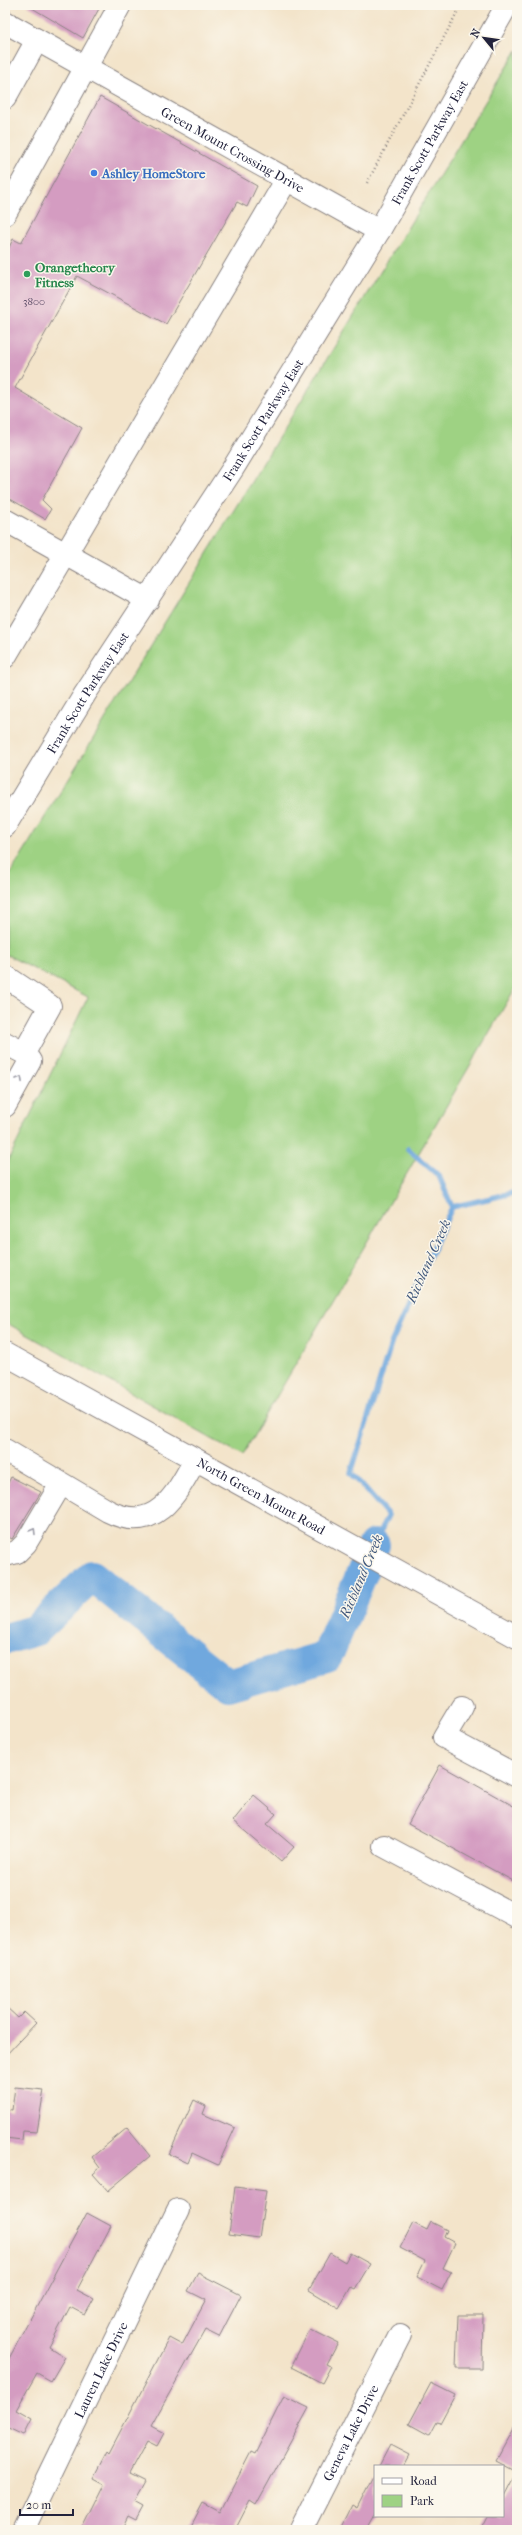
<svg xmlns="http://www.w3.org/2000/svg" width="522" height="2535" font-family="'IM FELL French Canon',serif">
<rect width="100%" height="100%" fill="#fbf7ec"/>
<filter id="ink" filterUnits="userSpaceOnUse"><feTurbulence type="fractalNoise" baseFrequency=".025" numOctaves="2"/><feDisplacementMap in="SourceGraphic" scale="8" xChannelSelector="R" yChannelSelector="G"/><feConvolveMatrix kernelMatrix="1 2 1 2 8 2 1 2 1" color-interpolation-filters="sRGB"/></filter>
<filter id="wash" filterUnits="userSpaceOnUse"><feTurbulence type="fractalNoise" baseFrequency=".012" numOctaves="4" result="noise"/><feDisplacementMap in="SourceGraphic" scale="16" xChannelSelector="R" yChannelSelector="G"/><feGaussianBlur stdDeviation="0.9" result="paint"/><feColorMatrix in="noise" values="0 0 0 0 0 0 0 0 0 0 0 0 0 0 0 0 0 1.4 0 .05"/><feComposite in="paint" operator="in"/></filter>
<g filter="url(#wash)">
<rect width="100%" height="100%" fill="#f3e4ca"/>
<path fill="#9ed283" stroke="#607a5f" d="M517,50V985L242,1456L5,1322V1167L88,997L5,954V882Z"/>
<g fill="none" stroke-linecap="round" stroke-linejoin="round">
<path stroke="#6fa8de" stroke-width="5.5" d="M408,1149L439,1176L452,1207
M452,1207L517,1192
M374,1545L388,1515L351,1473L392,1341L452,1207"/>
<path stroke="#6fa8de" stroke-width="32" d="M5,1639L36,1630L92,1576L228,1685L327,1656L374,1545"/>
</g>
<g id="blocks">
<path fill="#d49cc1" d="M27,5H101L83,38Z
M100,97L257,186L247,207L237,202L166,324L77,276L15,388L82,428L42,500L51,509L45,519L5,496V256L13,239L21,243Z
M11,1477L41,1492L12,1539L5,1535V1489Z
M440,1765L517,1808V1883L408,1824Z
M254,1795L276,1814L267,1824L294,1847L281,1862L233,1821Z
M5,2006L18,2018L24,2012L36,2023L5,2056Z
M15,2087L44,2090L37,2132L23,2131L22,2140L5,2138V2109L12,2110Z
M194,2100L206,2106L203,2114L235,2128L218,2165L192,2153L188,2163L169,2154Z
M127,2128L150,2156L108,2191L93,2174L100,2168L92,2157Z
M235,2187L266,2191L259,2238L229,2234Z
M87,2213L111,2226L77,2290L94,2299L85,2315L70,2307L49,2347L65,2357L51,2381L37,2373L16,2410L32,2419L24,2435L7,2427L5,2430V2366Z
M431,2222L447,2230L444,2237L455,2243L443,2268L451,2272L442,2290L417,2277L425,2261L400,2248L413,2223L427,2230Z
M330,2253L345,2262L350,2253L370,2264L355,2289L351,2287L339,2308L309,2290Z
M198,2273L241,2295L219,2337L205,2330L151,2426L164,2433L157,2446L147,2441L129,2474L145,2482L134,2502L143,2507L136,2520L128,2516L121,2530H81L104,2484L93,2478L106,2453L108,2455L169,2338L182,2345L206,2300L188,2291Z
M458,2315H483L482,2368H456Z
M310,2329L338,2343L327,2364L331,2366L322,2383L291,2367Z
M431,2383L455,2395L440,2423L436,2422L429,2435L409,2424Z
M284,2396L309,2408L256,2505L250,2501L235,2530H189L203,2503L220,2512L251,2452L255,2454Z
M517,2422V2472L496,2461Z
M390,2445L409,2455L403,2466H379Z
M375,2473V2512L365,2530H340L352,2506L357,2509Z
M517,2473V2520L512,2530H480L487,2516H503V2500Z"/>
</g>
</g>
<g filter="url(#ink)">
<use href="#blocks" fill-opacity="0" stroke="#8a8382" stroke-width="1"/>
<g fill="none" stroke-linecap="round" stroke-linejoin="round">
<g stroke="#8a8382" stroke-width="24">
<g id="minor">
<path id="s1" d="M5,22L379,231"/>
<path d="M5,98L37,40"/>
<path d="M5,214L120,5"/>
<path d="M5,520L148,600"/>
<path d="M5,657L287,179"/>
<path d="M5,976L50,1006L24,1053"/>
<path d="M5,1043L24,1053L30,1061L5,1106"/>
<path id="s2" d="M5,1354L517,1637"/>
<path d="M5,1450L108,1511C155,1535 176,1495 195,1460"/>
<path d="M5,1555L17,1552L26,1543L61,1484"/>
<path d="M462,1707L444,1737L517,1776"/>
<path d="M384,1846L517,1917"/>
<path id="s3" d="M23,2530L178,2210"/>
<path id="s4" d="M301,2530L400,2335"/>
</g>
</g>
<g stroke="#8a8382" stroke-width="24">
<g id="major">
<path id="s5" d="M5,826L85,694L232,470L379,231L507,5"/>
</g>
</g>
<path stroke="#8a8382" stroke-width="2.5" stroke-dasharray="1 3" stroke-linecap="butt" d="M367,183L461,5"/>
<use href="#minor" stroke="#fff" stroke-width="22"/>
<use href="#major" stroke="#fff" stroke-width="22"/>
</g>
<defs><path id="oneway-chevron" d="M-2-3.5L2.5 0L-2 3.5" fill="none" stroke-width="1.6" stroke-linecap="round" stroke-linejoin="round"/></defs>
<g stroke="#9c9ca7">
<use href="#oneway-chevron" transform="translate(20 1079) rotate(-61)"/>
<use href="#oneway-chevron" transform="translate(33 1531) rotate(-59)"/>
</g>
</g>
<circle fill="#3f7fe0" stroke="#fbf7ec" stroke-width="1.5" cx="94" cy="173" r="4"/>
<circle fill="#2e9e5b" stroke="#fbf7ec" stroke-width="1.5" cx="27" cy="274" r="4"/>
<g text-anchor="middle" stroke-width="3" stroke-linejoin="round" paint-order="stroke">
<g font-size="11" fill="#4e405c">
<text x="34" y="305">3800</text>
</g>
<g font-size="13" fill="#22223b" stroke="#fbf7ec">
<text dy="5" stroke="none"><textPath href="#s5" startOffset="805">Frank Scott Parkway East</textPath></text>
<text dy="5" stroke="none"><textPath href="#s1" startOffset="261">Green Mount Crossing Drive</textPath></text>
<text dy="5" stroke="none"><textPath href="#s5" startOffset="481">Frank Scott Parkway East</textPath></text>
<text dy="5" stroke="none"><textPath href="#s5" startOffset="157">Frank Scott Parkway East</textPath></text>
<text dy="5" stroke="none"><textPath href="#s2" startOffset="293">North Green Mount Road</textPath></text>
<text dy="5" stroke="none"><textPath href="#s3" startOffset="178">Lauren Lake Drive</textPath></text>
<text dy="5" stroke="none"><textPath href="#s4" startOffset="109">Geneva Lake Drive</textPath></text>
</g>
<g font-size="13" font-weight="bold" fill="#366cbe" stroke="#fbf7ec" text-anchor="start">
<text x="102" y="178">Ashley HomeStore</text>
</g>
<g font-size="13" font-weight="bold" fill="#27864d" stroke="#fbf7ec" text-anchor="start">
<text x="35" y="272">Orangetheory<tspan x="35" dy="15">Fitness</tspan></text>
</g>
<g font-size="14" font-style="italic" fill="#41587c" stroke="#fbf7ec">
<text transform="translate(428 1261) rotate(-66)" y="5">Richland Creek</text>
<text transform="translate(361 1576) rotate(-67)" y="5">Richland Creek</text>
</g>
</g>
<rect width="522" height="2535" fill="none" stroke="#fbf7ec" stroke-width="20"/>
<rect x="374" y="2465" width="130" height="52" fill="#fbf7ec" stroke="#a4a2a5"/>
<rect x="382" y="2478" width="20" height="6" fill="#ffffff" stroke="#a4a2a5"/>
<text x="410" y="2485" font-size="12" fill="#22223b">Road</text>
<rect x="382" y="2495" width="20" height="12" fill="#9ed283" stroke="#a4a2a5"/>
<text x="410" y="2505" font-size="12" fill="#22223b">Park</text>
<g transform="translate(484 38) rotate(299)" stroke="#fbf7ec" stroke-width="3" paint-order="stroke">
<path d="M0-3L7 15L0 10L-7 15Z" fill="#22223b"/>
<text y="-6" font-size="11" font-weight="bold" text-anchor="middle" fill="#22223b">N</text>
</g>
<path d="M20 2509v6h53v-6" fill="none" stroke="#22223b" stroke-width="2"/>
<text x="26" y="2509" font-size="12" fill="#22223b" stroke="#fbf7ec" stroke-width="3" paint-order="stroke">20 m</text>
</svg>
